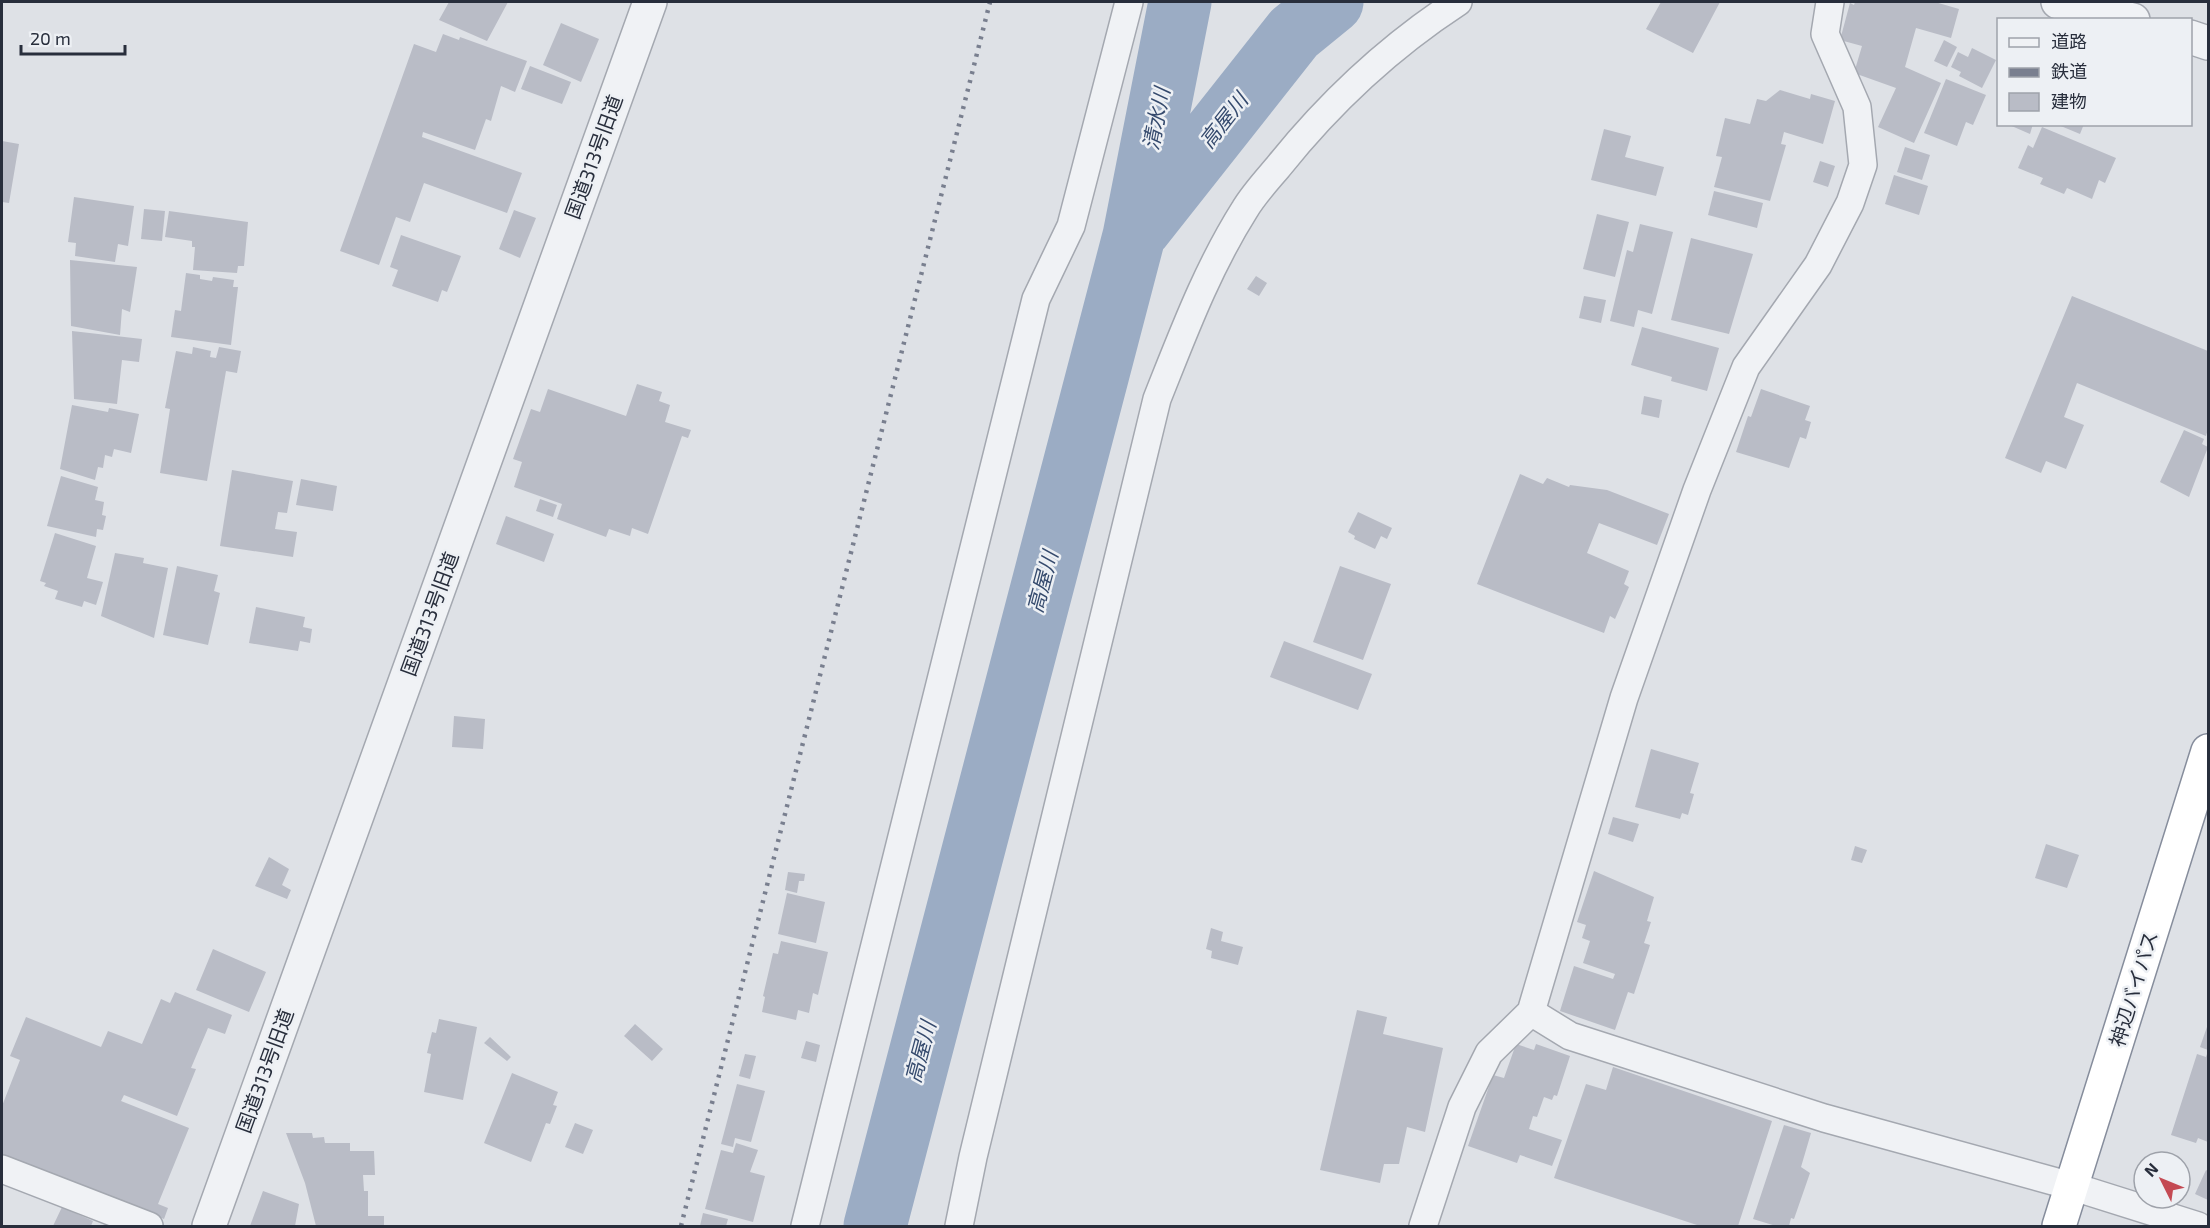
<svg xmlns="http://www.w3.org/2000/svg" width="2210" height="1228" font-family="'Exo 2','Noto Sans JP',sans-serif">
<rect width="100%" height="100%" fill="#dee1e6"/>
<g fill="none" stroke-linecap="round" stroke-linejoin="round">
<path stroke="#9bacc4" stroke-width="63" d="M1140,228L1294,33L1332,2
M875,1226L1134,236L1180,2"/>
</g>
<path fill="#b9bcc6" d="M449,2H508L487,41L439,20Z
M1661,2H1720L1693,53L1646,29Z
M1855,2H1935L1959,9L1951,38L1916,28L1905,67L1941,83L1914,143L1878,127L1896,88L1854,73L1862,46L1840,40L1850,3L1854,5Z
M561,23L599,39L581,82L543,65Z
M443,34L459,40L460,37L527,61L515,92L501,86L491,121L486,119L475,150L423,132L422,137L522,173L507,213L424,183L410,222L396,217L379,265L340,251L414,44L436,52Z
M1944,40L1957,47L1947,67L1934,61Z
M1972,48L1996,60L1982,88L1959,76L1961,72L1951,67L1958,52L1968,57Z
M530,66L571,82L562,104L521,89Z
M1946,79L1986,95L1973,125L1966,122L1957,146L1924,133Z
M1780,90L1810,99L1811,94L1835,101L1823,144L1784,132L1781,144L1786,145L1770,201L1714,187L1722,157L1716,156L1725,118L1750,124L1757,99L1766,101Z
M2007,124H2033L2030,134Z
M2056,124H2084L2080,134Z
M2042,127L2116,158L2105,183L2099,180L2092,199L2067,188L2064,194L2040,184L2043,178L2018,168L2028,145L2033,148Z
M1604,129L1631,136L1625,157L1664,167L1656,196L1591,180Z
M2,141L19,144L9,203L2,202Z
M1905,147L1930,155L1922,180L1897,172Z
M1820,161L1835,166L1828,187L1813,182Z
M1894,175L1928,186L1919,215L1885,204Z
M1714,191L1763,203L1757,228L1708,215Z
M74,197L134,206L128,246L118,244L115,262L75,256L76,243L68,242Z
M144,209L165,211L162,241L141,239Z
M514,210L536,218L520,258L499,249Z
M169,211L248,222L244,266H238L237,273L193,270L195,247H192V241L165,237Z
M1597,214L1629,222L1615,277L1583,269Z
M1640,224L1673,232L1652,314L1638,310L1634,327L1610,321L1627,250L1633,252Z
M401,235L461,256L447,292L442,290L438,302L392,286L398,270L390,267Z
M1691,238L1753,254L1729,334L1671,320Z
M70,260L137,267L130,312L122,309L120,335L71,326Z
M186,273L200,275V279L212,281L213,277L234,280L233,287H238L231,345L171,337L175,310L181,311Z
M1256,276L1267,283L1259,296L1247,289Z
M1584,296L1606,300L1601,323L1579,318Z
M2072,296L2208,351V429L2206,436L2077,383L2064,417L2084,425L2066,469L2046,461L2041,473L2005,458Z
M1642,327L1719,348L1707,391L1671,381L1672,377L1631,365Z
M72,331L142,339L139,362L122,360L117,404L74,399Z
M193,347L211,351L210,357L216,358L219,347L241,351L237,373L226,371L207,481L160,473L170,409L165,408L176,351L192,354Z
M637,384L662,392L659,401L670,405L665,422L691,430L688,438L682,436L648,534L632,528L630,536L609,529L606,537L557,519L562,504L514,487L522,462L513,459L531,409L540,412L548,389L626,416Z
M1761,389L1810,406L1805,420L1811,422L1806,439L1800,437L1789,468L1736,452L1748,416L1751,417Z
M1644,396L1662,400L1659,418L1641,414Z
M72,405L108,412L109,408L139,414L131,453L114,449L112,457L105,455L103,468L98,467L95,480L60,469Z
M2184,430L2204,439L2202,444L2208,447L2189,497L2160,482Z
M232,470L293,481L287,513L278,512L275,529L297,532L293,557L220,546Z
M1520,474L1543,484L1547,478L1569,487L1570,485L1607,490L1669,514L1657,545L1599,523L1587,553L1629,571L1624,584L1629,587L1615,619L1610,616L1604,633L1477,584Z
M61,476L98,487L95,500L104,502L102,515L106,516L103,530L97,529L96,537L47,526Z
M301,479L337,486L333,511L296,505Z
M540,499L557,505L553,517L536,511Z
M1358,512L1392,528L1387,539L1381,536L1375,549L1354,539L1355,536L1348,532Z
M506,516L554,534L544,562L496,544Z
M55,533L96,546L87,578L103,582L96,605L84,601L82,607L55,599L58,591L44,586L46,583L40,581Z
M115,553L144,558L143,563L168,568L154,638L101,616Z
M177,566L218,575L214,591L220,593L208,645L163,635Z
M1340,566L1391,584L1363,660L1313,642Z
M256,607L305,617L303,627L312,629L310,643L300,641L298,651L249,643Z
M1284,641L1372,674L1358,710L1270,677Z
M454,716L485,719L483,749L452,747Z
M1651,749L1699,763L1690,793L1694,794L1688,815L1682,813L1680,819L1635,807Z
M1613,817L1639,824L1633,842L1608,834Z
M2046,844L2079,855L2067,888L2035,878Z
M1855,846L1867,850L1862,863L1851,860Z
M269,857L289,869L282,885L291,890L287,899L255,886Z
M1594,871L1654,897L1647,921L1651,922L1644,943L1650,945L1634,994L1628,992L1615,1030L1560,1011L1574,966L1613,979L1615,974L1583,963L1590,941L1582,938L1586,925L1577,922Z
M788,872L805,874L804,881H799L797,893L785,890Z
M787,893L825,902L816,943L778,934Z
M1211,928L1223,932L1221,941L1243,947L1238,965L1211,958L1212,951L1206,949Z
M781,941L828,952L818,995L813,993L809,1013L798,1010L796,1020L762,1012L765,997L763,996L773,953L778,954Z
M213,949L266,972L249,1012L196,990Z
M175,992L232,1015L225,1034L208,1028L191,1068L196,1069L177,1116L124,1095L121,1101L189,1128L158,1204L168,1208L164,1219L2,1158V1106L20,1060L10,1056L26,1017L101,1047L108,1031L142,1044L161,999L170,1003Z
M1357,1010L1387,1017L1383,1034L1443,1048L1425,1132L1407,1127L1399,1164H1384L1380,1183L1320,1170Z
M439,1019L477,1027L463,1100L424,1092L431,1054L427,1053L432,1032L436,1033Z
M635,1024L663,1049L652,1061L624,1036Z
M2208,1024V1050L2200,1047Z
M490,1037L511,1057L507,1061L484,1043Z
M806,1041L820,1045L816,1062L801,1058Z
M1516,1044L1534,1050L1536,1044L1570,1056L1557,1096L1554,1095L1552,1100L1544,1097L1537,1117L1533,1116L1529,1129L1562,1140L1552,1166L1520,1155L1517,1163L1468,1146L1493,1075L1504,1078Z
M2208,1051V1142L2198,1138L2196,1143L2171,1135L2197,1054L2206,1057Z
M745,1054L756,1056L750,1079L739,1076Z
M1613,1067L1772,1121L1738,1226H1700L1554,1178L1586,1084L1606,1090Z
M512,1073L558,1092L553,1105L557,1106L550,1124L546,1123L531,1162L484,1143Z
M737,1084L765,1091L751,1142L735,1138L733,1147L721,1144Z
M575,1123L593,1130L583,1154L565,1147Z
M1784,1125L1811,1133L1801,1167L1810,1173L1794,1219L1791,1218L1789,1226H1776L1753,1219Z
M286,1133H312L313,1138L324,1137L325,1143H350V1151H374L375,1175H363L364,1191H368V1216H384V1226H316L305,1183Z
M736,1143L758,1150L750,1172L765,1176L753,1222L705,1209L721,1150L733,1153Z
M2206,1170L2208,1171V1200L2195,1194Z
M263,1191L299,1204L295,1226H250Z
M62,1207L93,1221L91,1226H53Z
M703,1213L728,1219L726,1226H700Z"/>
<g fill="none" stroke-linecap="round" stroke-linejoin="round">
<g stroke="#a4a8b0" stroke-width="30">
<path id="minor" d="M1531,1012L1570,1036L1824,1118L2071,1186L2198,1226
M2,1169L149,1226
M805,1226L1036,299L1071,226L1129,2
M959,1226L973,1157L1157,399C1183,334 1207,269 1245,209C1254,194 1267,180 1278,167C1330,102 1389,47 1458,2
M1423,1226L1462,1107L1489,1053L1531,1012L1624,698L1697,490L1746,367L1818,265L1850,203L1863,165L1857,107L1825,34L1830,2"/>
</g>
<g stroke="#a4a8b0" stroke-width="36">
<path id="tertiary" d="M2058,2L2133,20
M2190,37L2208,43
M209,1226L650,2"/>
</g>
<g stroke="#868d9c" stroke-width="36">
<path id="trunk" d="M2059,1226L2208,751"/>
</g>
<use href="#minor" stroke="#f0f2f5" stroke-width="27"/>
<use href="#tertiary" stroke="#f0f2f5" stroke-width="33"/>
<use href="#trunk" stroke="#fff" stroke-width="33"/>
<path stroke="#797f8f" stroke-width="4.5" stroke-dasharray="3 6" stroke-linecap="butt" d="M681,1226L990,2"/>
</g>
<g text-anchor="middle" stroke-width="5" stroke-linejoin="round" paint-order="stroke">
<g font-size="20" fill="#282e3c" stroke="#edf0f4">
<text transform="translate(594 157) rotate(-70)" y="7">国道313号旧道</text>
<text transform="translate(430 614) rotate(-70)" y="7">国道313号旧道</text>
<text transform="translate(2134 989) rotate(-73)" y="7">神辺バイパス</text>
<text transform="translate(265 1071) rotate(-70)" y="7">国道313号旧道</text>
</g>
<g font-size="21" font-style="italic" fill="#354a6d" stroke="#edf0f4">
<text transform="translate(1157 119) rotate(-79)" y="7">清水川</text>
<text transform="translate(1224 121) rotate(-52)" y="7">高屋川</text>
<text transform="translate(1043 582) rotate(-75)" y="7">高屋川</text>
<text transform="translate(921 1052) rotate(-75)" y="7">高屋川</text>
</g>
</g>
<rect width="2210" height="1228" fill="none" stroke="#282e3c" stroke-width="6"/>
<rect x="1997" y="18" width="195" height="108" fill="#edf0f4" stroke="#9ea2aa" stroke-width="1.5"/>
<rect x="2009" y="38" width="30" height="9" fill="#f0f2f5" stroke="#9ea2aa" stroke-width="1.5"/>
<text x="2051" y="48" font-size="18" fill="#282e3c">道路</text>
<rect x="2009" y="68" width="30" height="9" fill="#797f8f" stroke="#9ea2aa" stroke-width="1.5"/>
<text x="2051" y="78" font-size="18" fill="#282e3c">鉄道</text>
<rect x="2009" y="93" width="30" height="18" fill="#b9bcc6" stroke="#9ea2aa" stroke-width="1.5"/>
<text x="2051" y="108" font-size="18" fill="#282e3c">建物</text>
<g transform="translate(2162 1180) rotate(313)"><circle r="28" fill="#edf0f4" stroke="#9ea2aa" stroke-width="1.5"/>
<path d="M0-4.5L10 22L0 15L-10 22Z" fill="#c44a53"/>
<text y="-9" font-size="16" font-weight="bold" text-anchor="middle" fill="#282e3c">N</text>
</g>
<path d="M21 45v9h104v-9" fill="none" stroke="#282e3c" stroke-width="3"/>
<text x="30" y="45" font-size="18" fill="#282e3c" stroke="#edf0f4" stroke-width="4.5" paint-order="stroke">20 m</text>
</svg>
